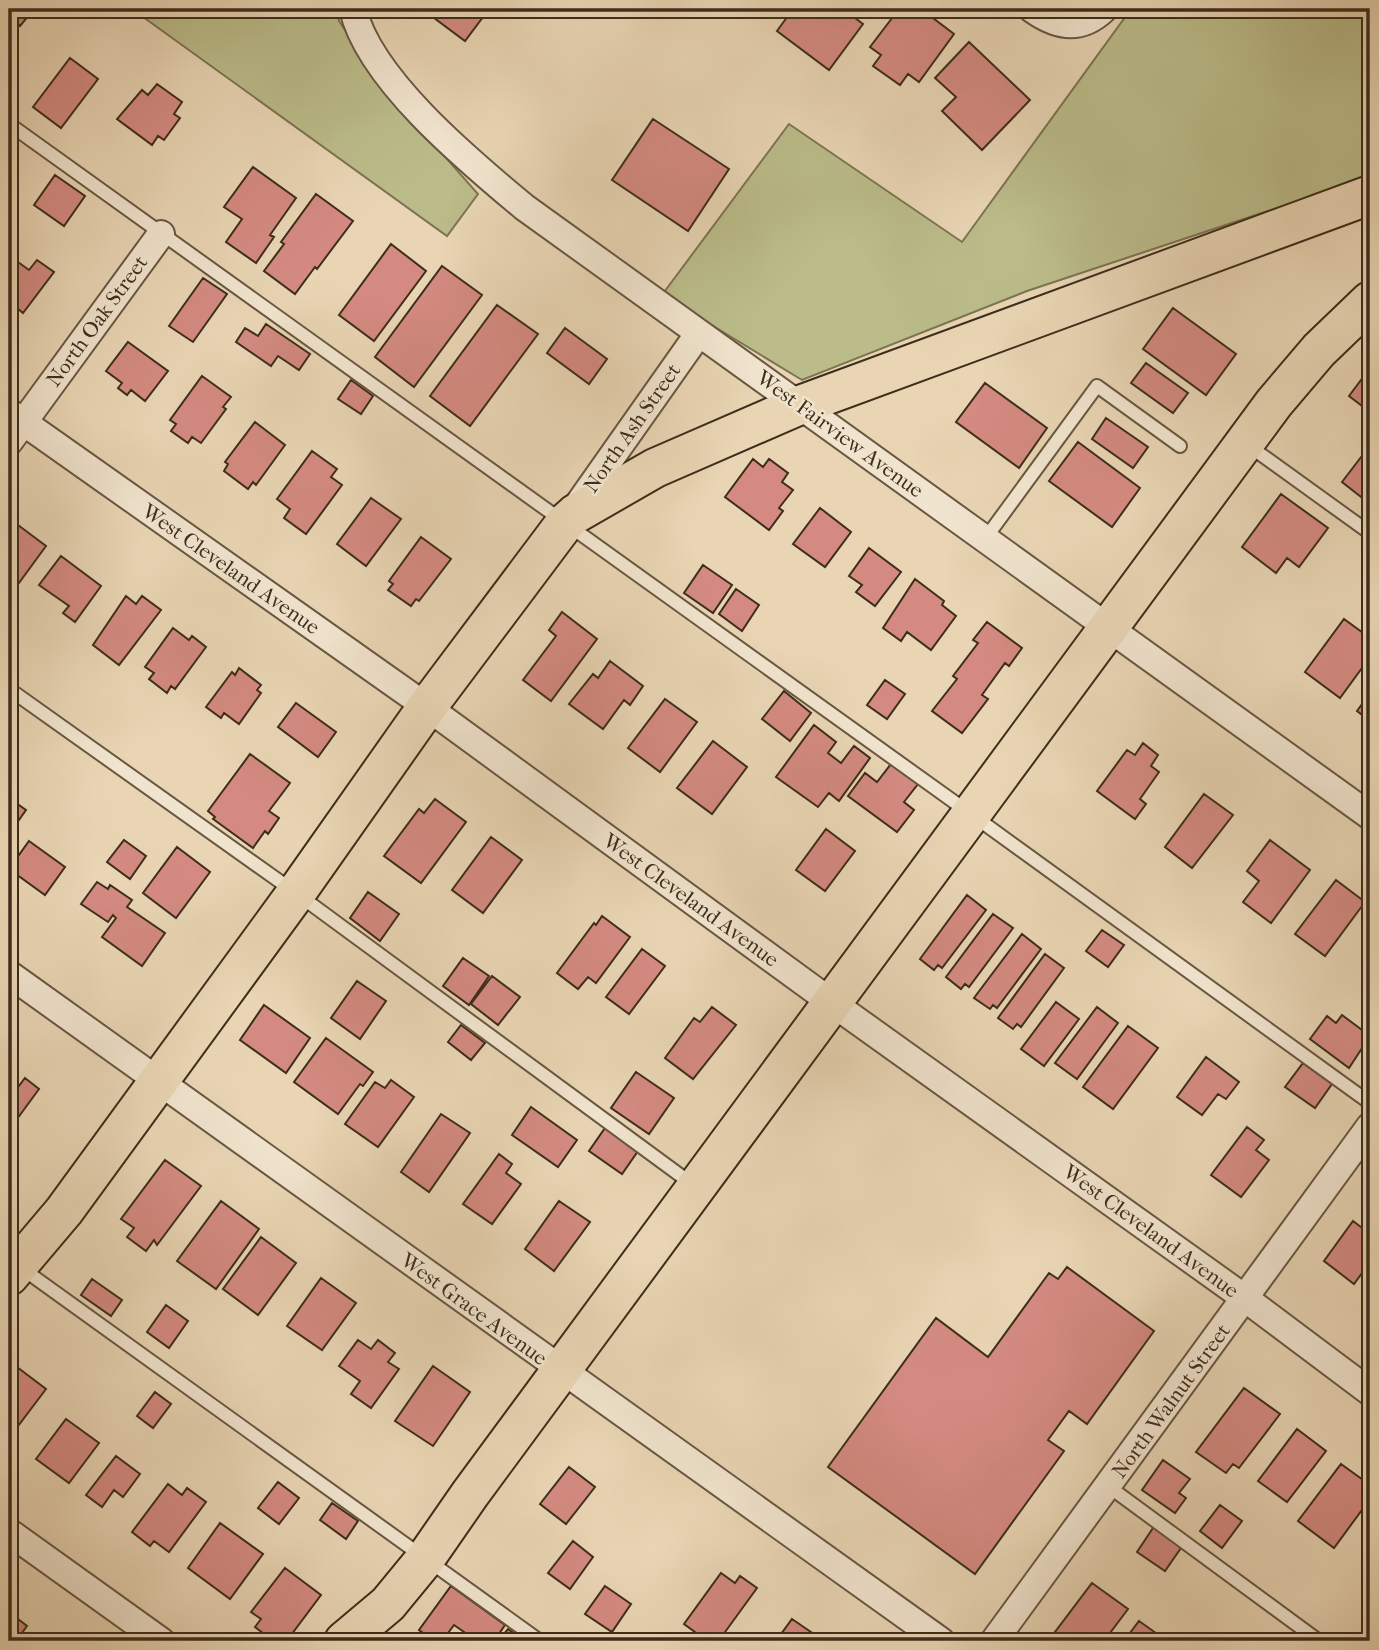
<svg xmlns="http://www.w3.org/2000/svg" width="1379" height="1650" font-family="'IM FELL French Canon',serif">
<rect width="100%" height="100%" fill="#e9d5b4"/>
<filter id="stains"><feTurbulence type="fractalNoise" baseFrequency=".00286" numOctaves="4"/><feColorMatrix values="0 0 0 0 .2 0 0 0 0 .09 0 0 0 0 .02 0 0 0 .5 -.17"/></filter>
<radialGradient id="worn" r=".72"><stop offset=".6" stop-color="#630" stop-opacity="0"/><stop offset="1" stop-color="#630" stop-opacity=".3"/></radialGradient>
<path fill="#bbbc8a" stroke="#7c7452" stroke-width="2" d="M132,9H337L339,21L379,82L478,194L447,236Z
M1131,9H1370V177L1027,291L802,380L662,295L789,124L962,242Z"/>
<path fill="#d48a81" stroke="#3d2d1b" stroke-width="2" d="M9,9H34L20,26L9,17Z
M422,9H489L465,41Z
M793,9H850L847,12L863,24L829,70L777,31Z
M899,9H921L954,34L919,82L908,74L900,85L873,66L881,55L870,47Z
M969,42L1030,100L982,150L942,111L956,97L935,78Z
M70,58L98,79L61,128L33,107Z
M157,84L182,102L174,114L180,118L164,140L158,136L152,145L117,119L142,90L148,95Z
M653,119L729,169L688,231L612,180Z
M253,167L296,198L270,235L274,237L256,263L226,242L242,219L224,207Z
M55,175L85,196L64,226L34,205Z
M316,194L353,221L317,269L315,267L295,294L264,271L284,244L281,242Z
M391,244L426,271L374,341L339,315Z
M11,257L29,270L37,260L54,272L23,313L11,303L9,305V261Z
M442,266L482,295L414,387L375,357Z
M203,278L227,294L193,342L169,326Z
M497,305L538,334L470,426L430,396Z
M1173,308L1236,354L1206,395L1143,349Z
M266,324L310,354L299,370L278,356L271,366L236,342L245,328L258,336Z
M565,328L607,359L589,384L547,353Z
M128,342L168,371L145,401L131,390L127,395L118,388L122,383L106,371Z
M1146,363L1188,393L1173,413L1131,383Z
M1370,368V412L1349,396Z
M202,376L231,397L223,407L226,409L201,443L192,437L188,443L171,431L176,424L170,420Z
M351,380L373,396L361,414L338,399Z
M985,383L1047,428L1019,468L956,422Z
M1106,418L1148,447L1133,468L1092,439Z
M255,422L285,445L256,485L253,482L248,489L224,471L228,464L225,462Z
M1078,442L1140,488L1112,527L1049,481Z
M1368,448L1370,450V504L1342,482Z
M312,451L337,469L331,477L342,485L306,534L284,518L290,509L277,499Z
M753,459L763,467L769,459L788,473L782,482L793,490L779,508L783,511L769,530L725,497Z
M1281,494L1328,528L1299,567L1287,558L1276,573L1242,547Z
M371,498L401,519L366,566L337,544Z
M820,508L851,532L825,567L793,544Z
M18,525L46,546L16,587L9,581V536Z
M421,537L451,559L419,601L416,599L411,606L388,590L393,584L389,581Z
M869,548L901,572L875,606L856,592L862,585L849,576Z
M61,556L101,586L75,622L63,613L69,606L39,585Z
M703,565L732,585L713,613L684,593Z
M915,579L944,601L942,605L956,616L931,650L907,632L901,641L883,628Z
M736,589L759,605L742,631L719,614Z
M126,596L136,604L142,596L161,610L119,665L93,645Z
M562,612L597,639L551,701L523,680L556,636L549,630Z
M1344,619L1370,638V657L1340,698L1305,672Z
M987,622L1022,648L1009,666L1005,663L982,695L988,699L962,733L932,711L957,679L953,676L978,643L973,640Z
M173,628L189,640L192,636L206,647L175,689L171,686L167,693L149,679L154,673L145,667Z
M610,661L643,686L630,705L624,700L603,729L569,704L593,674L598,678Z
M239,668L261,685L257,690L261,693L239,724L224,713L221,718L206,707L232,672L235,675Z
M885,680L905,694L887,719L867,705Z
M784,691L811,713L790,741L762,719Z
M1370,693V721L1357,711Z
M665,699L697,722L660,772L628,748Z
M296,703L336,732L318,757L278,727Z
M814,725L836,742L828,753L841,763L854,746L870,758L839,801L829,793L818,807L776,777Z
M713,741L747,767L712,814L677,788Z
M1143,743L1158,755L1151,766L1159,772L1140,799L1146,804L1135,819L1097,791L1127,750L1135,755Z
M250,754L290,783L269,811L279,818L268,834L265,831L253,848L213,819L215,817L208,811Z
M891,764L918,784L904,802L914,810L897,832L848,796L865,773L877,782Z
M1204,794L1233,815L1192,868L1165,847Z
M9,798L26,810L9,834Z
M435,799L466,822L421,883L384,856L419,809L424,813Z
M826,829L855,851L825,891L796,870Z
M491,837L522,860L483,913L452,890Z
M124,840L146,856L130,879L107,862Z
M1270,840L1310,870L1271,923L1243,902L1259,881L1247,871Z
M29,841L65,867L45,895L9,869Z
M177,847L210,872L176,918L143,893Z
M1336,880L1365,902L1325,956L1295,934Z
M97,882L108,889L110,885L132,900L127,907L165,933L142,966L102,937L116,918L113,915L108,922L81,904Z
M368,892L399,914L380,941L350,918Z
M967,895L986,910L942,968L938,965L934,970L920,959Z
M993,914L1013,928L969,987L965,984L961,989L946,977Z
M602,916L630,937L596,983L588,977L578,989L557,973L594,923L596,925Z
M1102,930L1124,945L1108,967L1086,951Z
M1022,934L1041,949L997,1008L993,1005L990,1009L974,998Z
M642,949L665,966L629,1014L606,997Z
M1045,954L1064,968L1021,1027L1017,1024L1013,1029L998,1018Z
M463,958L489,976L469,1005L443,986Z
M492,976L520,997L498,1025L471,1004Z
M357,981L386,1001L360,1039L331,1018Z
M1056,1002L1079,1019L1044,1066L1021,1049Z
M264,1005L310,1038L286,1073L240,1040Z
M712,1007L736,1025L693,1079L665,1058L694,1018L700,1022Z
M1097,1007L1118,1023L1077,1079L1055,1063Z
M1342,1015L1370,1036L1349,1068L1310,1039L1327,1016L1336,1023Z
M461,1025L485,1043L471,1060L448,1042Z
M1128,1026L1158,1048L1113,1109L1083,1087Z
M326,1038L373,1072L363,1086L360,1084L338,1114L294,1082Z
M1206,1057L1239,1082L1226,1099L1218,1094L1202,1115L1177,1097Z
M1303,1063L1332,1084L1315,1108L1285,1087Z
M636,1072L674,1098L649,1134L611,1108Z
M25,1078L39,1089L9,1130V1080L18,1087Z
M391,1080L414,1097L378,1147L345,1124L375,1082L385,1088Z
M531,1107L577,1140L558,1167L512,1135Z
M441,1114L470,1133L429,1192L401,1172Z
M1247,1127L1264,1140L1256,1150L1269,1160L1241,1197L1211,1175Z
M605,1128L638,1151L622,1174L589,1151Z
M499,1154L512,1164L506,1173L521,1184L492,1224L463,1204Z
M165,1160L201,1186L157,1245L154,1240L146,1251L127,1237L134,1228L121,1219Z
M221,1201L259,1229L216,1289L177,1261Z
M559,1201L590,1222L554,1271L525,1249Z
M1353,1221L1370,1234V1262L1354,1284L1324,1261Z
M261,1237L296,1263L258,1315L223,1289Z
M1067,1267L1154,1331L1087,1424L1069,1411L1048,1440L1064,1451L975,1574L828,1467L936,1318L988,1357L1049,1273L1058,1279Z
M321,1278L356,1303L322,1350L287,1326Z
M92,1279L122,1300L111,1316L81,1295Z
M166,1305L188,1321L169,1348L147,1332Z
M358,1340L371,1349L378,1340L395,1353L388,1362L399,1369L371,1408L351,1394L360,1381L339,1366Z
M13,1364L46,1389L9,1438V1370Z
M433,1366L470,1392L433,1446L395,1421Z
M1244,1388L1280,1414L1239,1468L1233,1464L1226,1473L1196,1452Z
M155,1392L171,1404L153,1428L137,1416Z
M66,1419L99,1443L69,1483L36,1459Z
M1297,1429L1326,1451L1287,1502L1258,1481Z
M116,1456L140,1474L123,1497L114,1490L102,1507L86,1495Z
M1163,1460L1190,1479L1179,1493L1186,1498L1175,1513L1142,1490Z
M1341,1464L1370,1485V1499L1334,1548L1298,1521Z
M569,1467L595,1487L566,1524L540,1504Z
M278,1482L299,1498L279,1524L258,1508Z
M168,1484L182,1495L187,1488L206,1502L169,1552L154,1541L150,1546L132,1532Z
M332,1503L358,1521L346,1539L320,1520Z
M1220,1505L1242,1521L1222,1548L1200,1531Z
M220,1523L263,1554L230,1599L188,1568Z
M1155,1525L1183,1545L1165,1571L1137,1552Z
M573,1541L593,1557L570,1589L548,1573Z
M285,1568L321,1595L288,1639L280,1633L273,1641L255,1627L261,1619L251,1612Z
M721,1573L735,1583L740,1576L757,1588L720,1639L711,1633L706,1640L684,1624Z
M1092,1583L1128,1609L1104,1641H1051L1049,1640Z
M451,1586L505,1625L494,1641H477L454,1625L442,1641H434L419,1630Z
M605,1586L631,1604L612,1632L585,1614Z
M9,1612L27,1626L16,1641H9Z
M792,1619L824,1641H776Z
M1139,1621L1167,1641H1124Z
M508,1629L525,1641H498Z"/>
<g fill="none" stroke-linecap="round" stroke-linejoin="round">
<g stroke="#685741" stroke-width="16">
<path id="service" d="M9,124L971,814L1370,1103
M1248,445L1370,533
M985,539L1097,386L1180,446
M9,689L296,893L692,1184
M20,1267L540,1641
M1108,1486L1319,1641"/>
</g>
<g stroke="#685741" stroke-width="30">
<path id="minor" d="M353,9C369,79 470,162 524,207L1370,816
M1032,9C1057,27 1081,31 1104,9
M9,412L427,707L831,1002L1246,1299L1370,1392
M9,442L161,234
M575,509L699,333
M9,974L941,1641
M9,1532L161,1641
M994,1641L1370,1126"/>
</g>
<g stroke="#3d2d1b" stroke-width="42">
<path id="primary" d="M9,1276L64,1211L296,893L427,707L565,523L575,514L655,468L800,405L1370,195
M344,1641L388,1604L425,1559L470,1494L1274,403L1319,350L1370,301"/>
</g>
<use href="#service" stroke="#f1e4ce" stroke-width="12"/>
<use href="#minor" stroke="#f1e4ce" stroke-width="26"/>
<use href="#primary" stroke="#e9d5b4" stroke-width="38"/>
</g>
<g text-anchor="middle" stroke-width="5" stroke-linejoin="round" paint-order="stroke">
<g font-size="21" fill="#3d2d1b" stroke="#f1e4ce">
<text transform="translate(97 321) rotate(-54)" y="7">North Oak Street</text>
<text transform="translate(632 428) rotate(-55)" y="7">North Ash Street</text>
<text transform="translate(840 434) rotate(36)" y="7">West Fairview Avenue</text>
<text transform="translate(231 569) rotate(35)" y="7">West Cleveland Avenue</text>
<text transform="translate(691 900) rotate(36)" y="7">West Cleveland Avenue</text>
<text transform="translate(1151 1231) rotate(36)" y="7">West Cleveland Avenue</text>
<text transform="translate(474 1309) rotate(36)" y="7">West Grace Avenue</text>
<text transform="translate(1171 1401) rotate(-54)" y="7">North Walnut Street</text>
</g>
</g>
<rect width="1379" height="1650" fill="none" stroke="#e9d5b4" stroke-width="35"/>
<rect x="10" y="10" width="1358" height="1629" fill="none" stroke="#3d2d1b" stroke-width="3.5"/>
<rect x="18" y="18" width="1344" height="1615" fill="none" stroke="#3d2d1b" stroke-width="2"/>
<rect width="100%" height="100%" filter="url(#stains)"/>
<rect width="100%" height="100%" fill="url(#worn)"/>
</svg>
